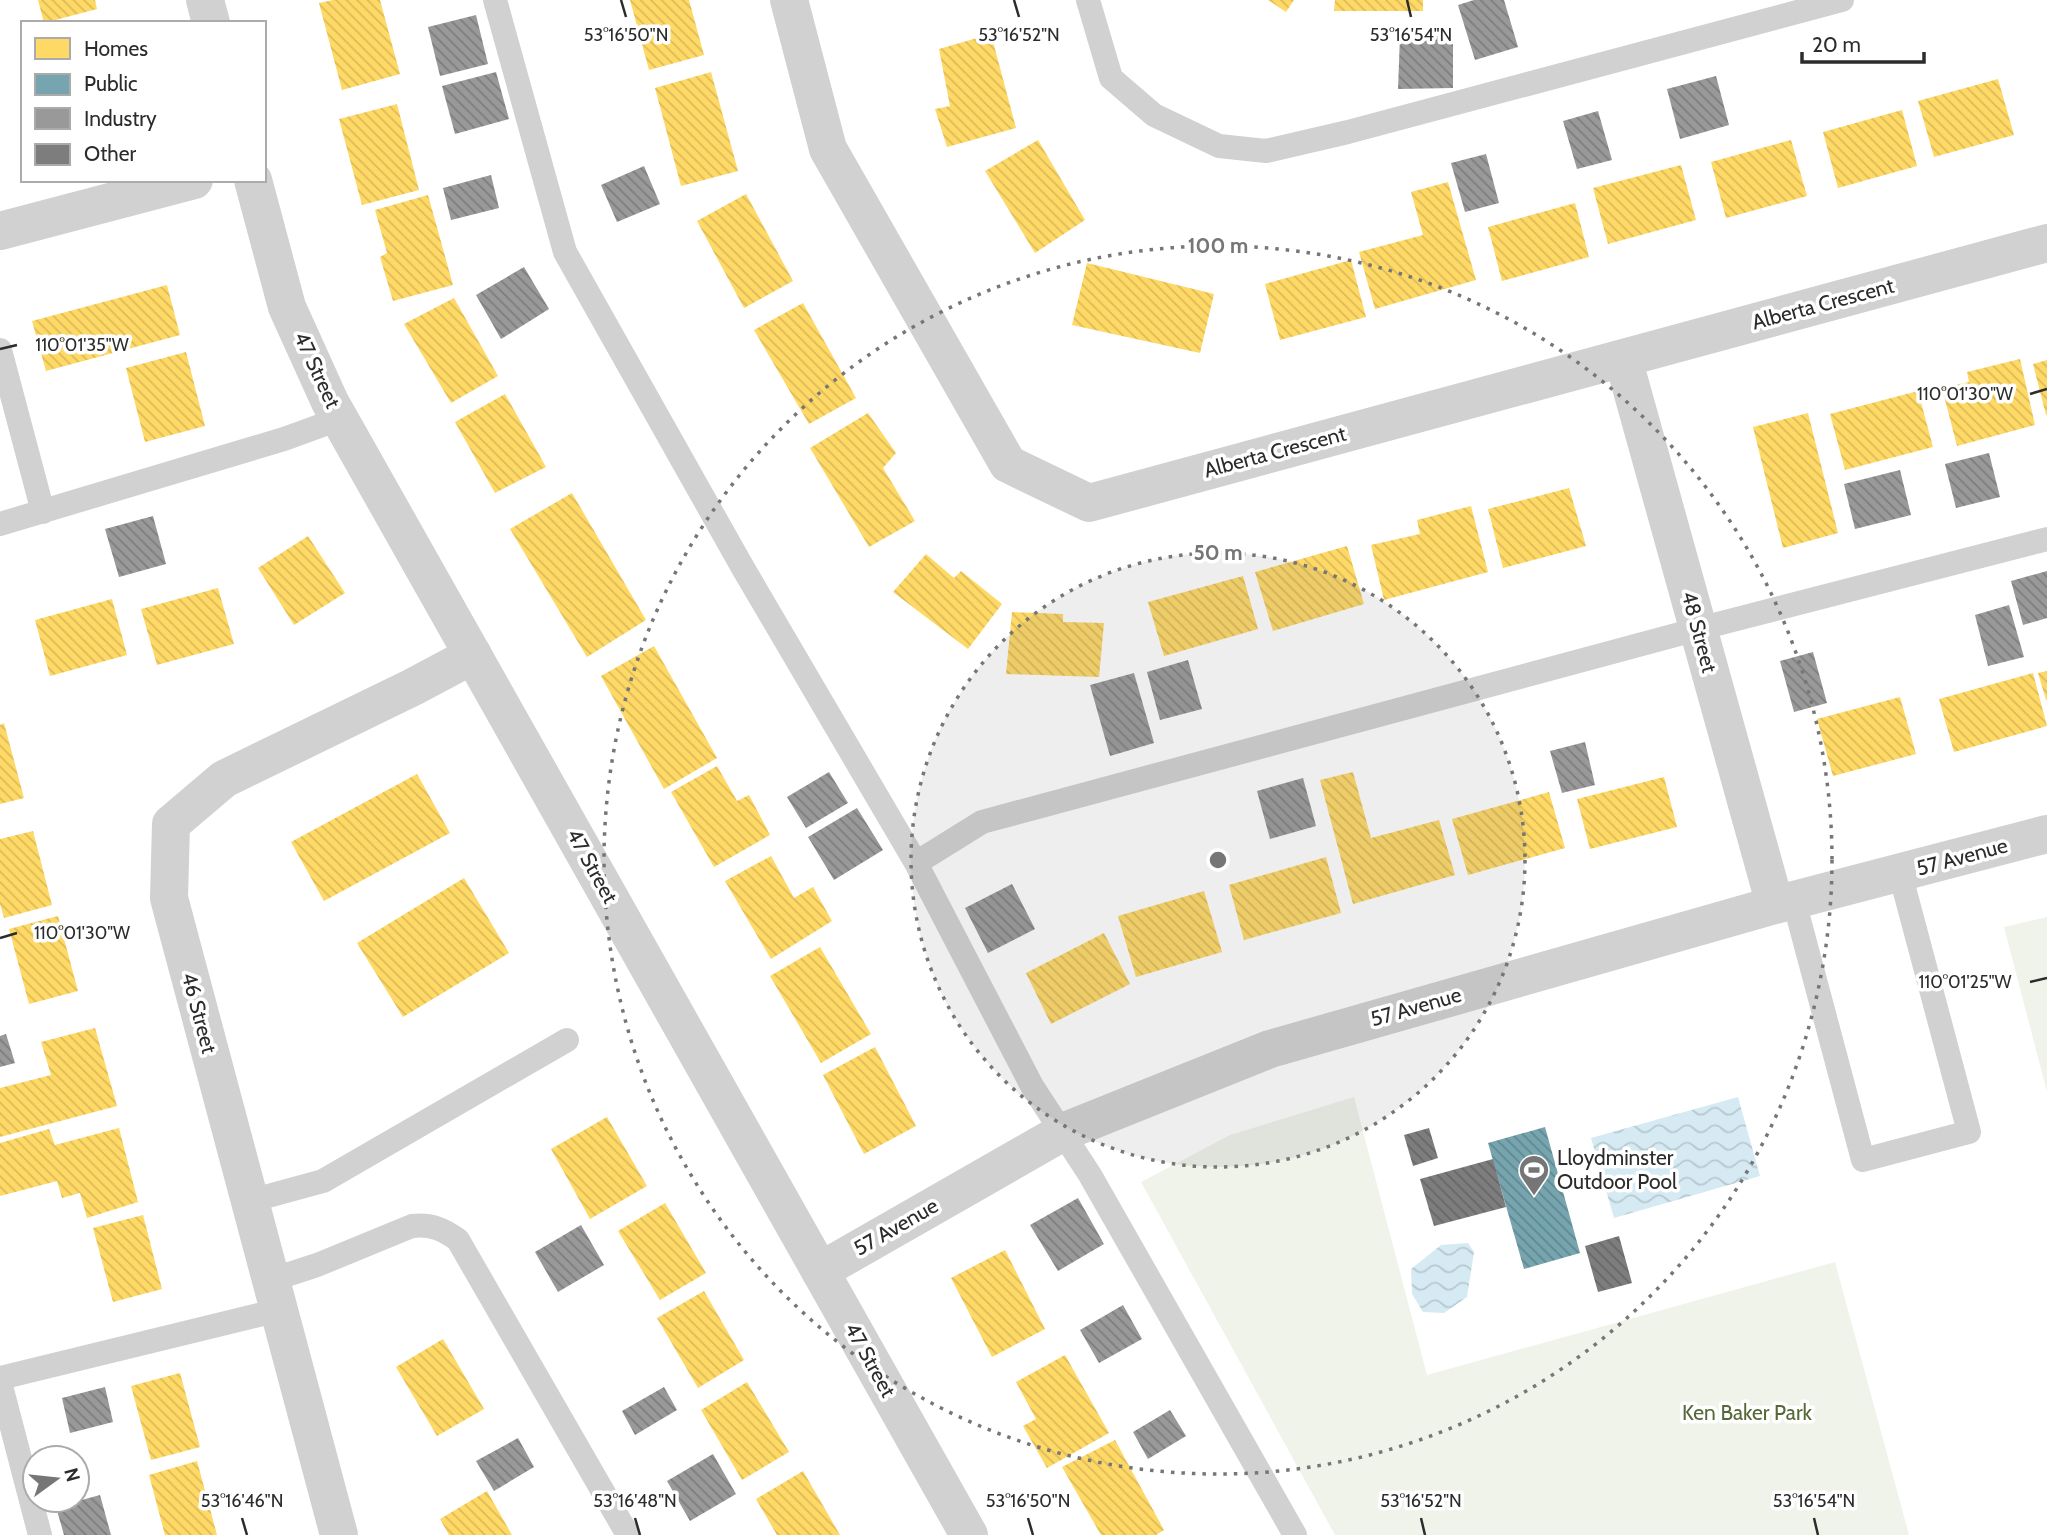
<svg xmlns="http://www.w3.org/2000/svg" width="2047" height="1535" font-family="Cabin,sans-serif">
<defs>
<pattern id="water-waves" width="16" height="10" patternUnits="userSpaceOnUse" patternTransform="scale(1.75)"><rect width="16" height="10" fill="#d5eaf2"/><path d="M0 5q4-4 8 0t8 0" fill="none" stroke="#b7c9d0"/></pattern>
<pattern id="homes-back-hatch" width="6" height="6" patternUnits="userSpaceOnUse" patternTransform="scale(1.75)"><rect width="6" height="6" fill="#ffd966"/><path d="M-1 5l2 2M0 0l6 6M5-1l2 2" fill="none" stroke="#dbba59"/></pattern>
<pattern id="public-back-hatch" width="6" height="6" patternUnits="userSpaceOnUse" patternTransform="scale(1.75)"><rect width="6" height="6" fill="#76a5af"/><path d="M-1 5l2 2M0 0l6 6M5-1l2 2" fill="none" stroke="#61878f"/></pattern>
<pattern id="industry-back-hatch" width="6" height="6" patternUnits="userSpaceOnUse" patternTransform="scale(1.75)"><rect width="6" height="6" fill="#999"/><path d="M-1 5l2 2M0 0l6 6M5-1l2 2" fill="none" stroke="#7d7d7d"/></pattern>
<pattern id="building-back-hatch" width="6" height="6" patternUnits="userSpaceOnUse" patternTransform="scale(1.75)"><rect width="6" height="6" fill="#7d7d7d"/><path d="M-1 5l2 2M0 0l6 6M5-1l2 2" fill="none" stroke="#676767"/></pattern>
</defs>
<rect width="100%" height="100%" fill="#fff"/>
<path fill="#f0f3ea" d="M2047,917V1092L2004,927Z
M1354,1097L1427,1375L1835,1262L1909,1535H1335L1141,1182L1230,1135Z"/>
<path fill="url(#water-waves)" d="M1738,1097L1760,1176L1614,1218L1591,1138Z
M1468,1243L1474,1252L1467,1297L1444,1313L1423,1312L1412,1294L1411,1269L1441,1245Z"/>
<path fill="url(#homes-back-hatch)" d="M38,0H95L97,9L44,23Z
M333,0H380L400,74L342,90L319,3Z
M630,0H689L704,55L649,70Z
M1268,0H1294L1286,12Z
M1335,0H1423V11H1334Z
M991,34L1016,128L947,147L935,109L950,106L939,49Z
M711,72L738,171L681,186L655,88Z
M1998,79L2014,135L1934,157L1918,101Z
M397,104L419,190L362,205L339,119Z
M1902,110L1917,166L1838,188L1823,132Z
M1038,140L1085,220L1035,253L985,171Z
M1791,140L1807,196L1726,218L1711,162Z
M1681,165L1696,220L1608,244L1593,188Z
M1448,182L1476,280L1375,309L1359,252L1423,235L1411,192Z
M746,194L793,281L744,308L697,221Z
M428,195L453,285L393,301L380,257L387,253L375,210Z
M1575,203L1589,257L1502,281L1488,227Z
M1351,260L1366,317L1280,340L1265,284Z
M1087,263L1214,294L1200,353L1072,325Z
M167,285L180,335L46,371L32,321Z
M454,298L498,376L451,403L404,324Z
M803,303L856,398L809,424L754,330Z
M186,352L205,426L145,442L126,368Z
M2020,359L2035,425L1957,446L1942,388L1969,382L1967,372Z
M2047,360V415H2046L2033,364Z
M1918,391L1933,447L1845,470L1830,414Z
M505,394L546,467L495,493L455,422Z
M868,413L896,453L883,468L915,521L869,547L810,448Z
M1808,413L1838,533L1783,548L1753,427Z
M1569,488L1586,546L1503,568L1488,509Z
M572,493L646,620L587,657L510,529Z
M1471,506L1488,572L1384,600L1371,545L1420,534L1417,520Z
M308,536L345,593L294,625L258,568Z
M1347,546L1364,604L1273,631L1255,572Z
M926,554L954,578L961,571L1002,604L968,649L893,592Z
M1243,576L1258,629L1164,656L1148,602Z
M218,588L234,644L157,665L141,609Z
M112,599L127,655L50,676L35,620Z
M1012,612L1063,614V622L1104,623L1099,677L1006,674Z
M654,646L717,758L664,789L601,676Z
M2047,671V700H2046L2038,673Z
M2033,673L2047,726L1954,752L1939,699Z
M1900,697L1916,754L1833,776L1817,719Z
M4,723L24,798L0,804V725Z
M717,766L737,801L749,795L770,835L714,867L671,792Z
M1353,772L1371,838L1439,820L1455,875L1353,904L1320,780Z
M417,774L450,833L324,901L291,842Z
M1664,777L1677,827L1590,849L1577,799Z
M1549,792L1565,848L1468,875L1452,819Z
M33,831L52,905L4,918L0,904V839Z
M771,856L794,898L813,887L832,921L771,959L725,881Z
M1326,857L1341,913L1244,940L1229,885Z
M464,878L509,953L403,1017L357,943Z
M1204,891L1222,952L1136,977L1118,916Z
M58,916L78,991L29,1004L9,929Z
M1104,933L1130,984L1051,1024L1026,973Z
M820,947L871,1034L821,1063L770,976Z
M95,1028L117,1106L0,1137V1088L51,1075L41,1042Z
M875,1047L916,1126L864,1154L823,1075Z
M607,1117L647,1186L590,1219L551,1149Z
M119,1128L138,1202L87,1218L80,1193L62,1198L57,1181L0,1196V1143L49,1129L55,1145Z
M665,1203L706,1273L660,1300L618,1231Z
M143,1215L162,1289L113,1302L93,1228Z
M1005,1250L1045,1329L992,1357L951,1278Z
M704,1291L744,1360L698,1388L657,1318Z
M443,1339L484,1409L437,1436L396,1367Z
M1065,1355L1109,1433L1047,1468L1023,1426L1036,1419L1016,1382Z
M180,1373L200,1447L151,1460L131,1386Z
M747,1382L789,1452L742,1480L701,1410Z
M1115,1440L1164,1530L1156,1535H1101L1062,1467Z
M197,1461L217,1535H165L149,1475Z
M803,1471L840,1535H777L756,1499Z
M487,1491L512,1535H449L440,1519Z"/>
<path fill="url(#public-back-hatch)" d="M1545,1127L1580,1253L1524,1269L1488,1143Z"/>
<path fill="url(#industry-back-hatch)" d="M1474,0H1504L1518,47L1475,60L1458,5Z
M476,15L488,64L440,76L428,27Z
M1400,36H1453V88L1398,89Z
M496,72L509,119L455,134L442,86Z
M1716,76L1729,125L1680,139L1667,89Z
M1598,111L1612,160L1577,169L1563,121Z
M1486,154L1499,203L1465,212L1451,163Z
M644,166L660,204L617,222L601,185Z
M491,175L499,208L451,220L443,188Z
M524,267L549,309L501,339L476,295Z
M1989,453L2000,497L1956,508L1945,464Z
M1900,470L1911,515L1855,529L1844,484Z
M153,516L166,564L119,577L105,529Z
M2047,571V618L2023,625L2011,581Z
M2009,605L2024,657L1988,666L1975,615Z
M1813,652L1827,703L1794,712L1780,661Z
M1188,660L1202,709L1160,720L1147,672Z
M1134,673L1154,743L1110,756L1090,685Z
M1585,742L1595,785L1562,793L1550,751Z
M829,772L848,803L806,828L787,797Z
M1303,778L1316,826L1270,839L1257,791Z
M857,808L883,850L834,880L808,837Z
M1012,884L1035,929L988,953L965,908Z
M6,1034L15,1063L0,1067V1036Z
M1078,1198L1104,1244L1058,1271L1030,1225Z
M581,1225L604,1265L558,1292L535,1252Z
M1123,1305L1142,1339L1099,1363L1080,1330Z
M105,1387L113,1422L70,1433L62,1398Z
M664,1387L677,1410L635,1435L622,1411Z
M1170,1410L1186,1436L1148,1459L1133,1432Z
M518,1438L534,1467L494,1491L476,1461Z
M713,1454L736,1494L690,1521L667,1481Z
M100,1495L111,1535H64L56,1507Z"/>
<path fill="url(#building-back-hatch)" d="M1429,1128L1438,1158L1413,1166L1404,1135Z
M1493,1159L1506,1207L1434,1226L1420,1179Z
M1619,1236L1632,1283L1598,1292L1585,1246Z"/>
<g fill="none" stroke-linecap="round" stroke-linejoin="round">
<path stroke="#d1d1d1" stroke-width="24" d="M495,0L565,252L743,568L916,863L1032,1086L1090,1175L1295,1535
M1088,0L1111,78L1154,115L1219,146L1266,151L1348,132L1842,0
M0,350L43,512
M0,524L284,439L339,419
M916,863L982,822L1698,629L2047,539
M1794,901L1863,1160L1969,1132L1900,873
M250,1201L323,1181L567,1040
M271,1280L317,1265L412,1226C431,1224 443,1229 458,1240L628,1535
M0,1378L279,1310
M0,1382L40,1535"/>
<path stroke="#d1d1d1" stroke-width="38" d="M789,0L828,149L1008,464L1089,503L2047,243
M0,231L194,180
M1623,358L1775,905
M820,1271L1063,1132L1270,1049L1775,905L2047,834
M339,1535L169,898L171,824L224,779L413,687L473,655"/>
<path stroke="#d1d1d1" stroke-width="38" d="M205,0L211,23
M253,180L287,307L330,402L969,1535"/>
</g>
<path fill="none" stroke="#2c2c2c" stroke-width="2.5" d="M621,0L626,17M1014,0L1019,17M1407,0L1411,17M0,349L17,345M2030,394L2047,389M0,938L17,933M2030,982L2047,978M242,1518L247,1535M635,1518L640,1535M1028,1518L1033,1535M1421,1518L1425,1535M1814,1518L1818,1535"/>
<circle cx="1218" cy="860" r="307" fill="#767676" fill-opacity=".12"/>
<g fill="none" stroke="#767676" stroke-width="3.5" stroke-dasharray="3.5 7">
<circle cx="1218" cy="860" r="307"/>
<circle cx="1218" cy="860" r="614"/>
</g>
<defs>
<g id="stadium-pin" transform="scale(1.575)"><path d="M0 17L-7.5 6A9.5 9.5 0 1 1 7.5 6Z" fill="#767676" stroke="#fff"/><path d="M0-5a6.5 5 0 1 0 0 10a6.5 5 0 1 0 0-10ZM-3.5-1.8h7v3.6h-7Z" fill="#fff"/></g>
</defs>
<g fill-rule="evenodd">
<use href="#stadium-pin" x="1534" y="1170"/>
</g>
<g text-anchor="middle" stroke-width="7" stroke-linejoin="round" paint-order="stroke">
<g font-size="21" fill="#2c2c2c" stroke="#fff">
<text transform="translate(1823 304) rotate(-15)" y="7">Alberta Crescent</text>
<text transform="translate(317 370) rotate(65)" y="7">47 Street</text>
<text transform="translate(1275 452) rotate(-15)" y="7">Alberta Crescent</text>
<text transform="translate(1699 632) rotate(75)" y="7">48 Street</text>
<text transform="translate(1962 857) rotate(-15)" y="7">57 Avenue</text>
<text transform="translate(592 866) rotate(61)" y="7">47 Street</text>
<text transform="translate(1416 1007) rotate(-16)" y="7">57 Avenue</text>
<text transform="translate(199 1013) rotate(75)" y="7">46 Street</text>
<text transform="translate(896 1227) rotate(-30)" y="7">57 Avenue</text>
<text transform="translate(870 1360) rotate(61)" y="7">47 Street</text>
</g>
<g font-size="21" fill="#2c2c2c" stroke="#fff" text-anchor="start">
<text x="1557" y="1165">Lloydminster<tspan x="1557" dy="24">Outdoor Pool</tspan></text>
</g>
<g font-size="21" fill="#556838" stroke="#fff">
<text x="1747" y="1420">Ken Baker Park</text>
</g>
</g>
<g font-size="18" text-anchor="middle" fill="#2c2c2c" stroke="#fff" stroke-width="7" stroke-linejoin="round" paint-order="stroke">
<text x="626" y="41">53°16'50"N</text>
<text x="1019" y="41">53°16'52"N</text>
<text x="1411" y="41">53°16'54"N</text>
<text x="82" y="351">110°01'35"W</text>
<text x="1965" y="400">110°01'30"W</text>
<text x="82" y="939">110°01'30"W</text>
<text x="1965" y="988">110°01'25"W</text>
<text x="242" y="1507">53°16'46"N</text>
<text x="635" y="1507">53°16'48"N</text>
<text x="1028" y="1507">53°16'50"N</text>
<text x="1421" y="1507">53°16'52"N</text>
<text x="1814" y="1507">53°16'54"N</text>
</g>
<circle cx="1218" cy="860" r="10" fill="#767676" stroke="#fff" stroke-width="3.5"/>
<g font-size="21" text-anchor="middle" font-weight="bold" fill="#767676" stroke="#fff" stroke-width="7" stroke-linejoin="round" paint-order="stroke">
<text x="1218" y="253">100 m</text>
<text x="1218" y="560">50 m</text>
</g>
<rect x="21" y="21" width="245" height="161" fill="#ffffff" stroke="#ababab" stroke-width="2"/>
<rect x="35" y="38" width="35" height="21" fill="#ffd966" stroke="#ababab" stroke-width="2"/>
<text x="84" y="56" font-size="21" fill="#2c2c2c">Homes</text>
<rect x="35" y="74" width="35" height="21" fill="#76a5af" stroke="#ababab" stroke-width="2"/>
<text x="84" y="91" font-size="21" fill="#2c2c2c">Public</text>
<rect x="35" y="108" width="35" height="21" fill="#999999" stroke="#ababab" stroke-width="2"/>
<text x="84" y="126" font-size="21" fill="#2c2c2c">Industry</text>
<rect x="35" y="144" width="35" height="21" fill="#7d7d7d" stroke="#ababab" stroke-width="2"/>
<text x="84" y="161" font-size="21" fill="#2c2c2c">Other</text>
<g transform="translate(56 1479) rotate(75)"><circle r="33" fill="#ffffff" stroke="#ababab" stroke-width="2"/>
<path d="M0-5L12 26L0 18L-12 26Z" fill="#767676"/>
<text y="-10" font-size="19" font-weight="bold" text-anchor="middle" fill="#2c2c2c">N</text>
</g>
<path d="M1802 52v10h122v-10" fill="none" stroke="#2c2c2c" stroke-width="3.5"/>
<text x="1812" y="52" font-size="21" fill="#2c2c2c" stroke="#ffffff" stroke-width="5" paint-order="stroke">20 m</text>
</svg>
